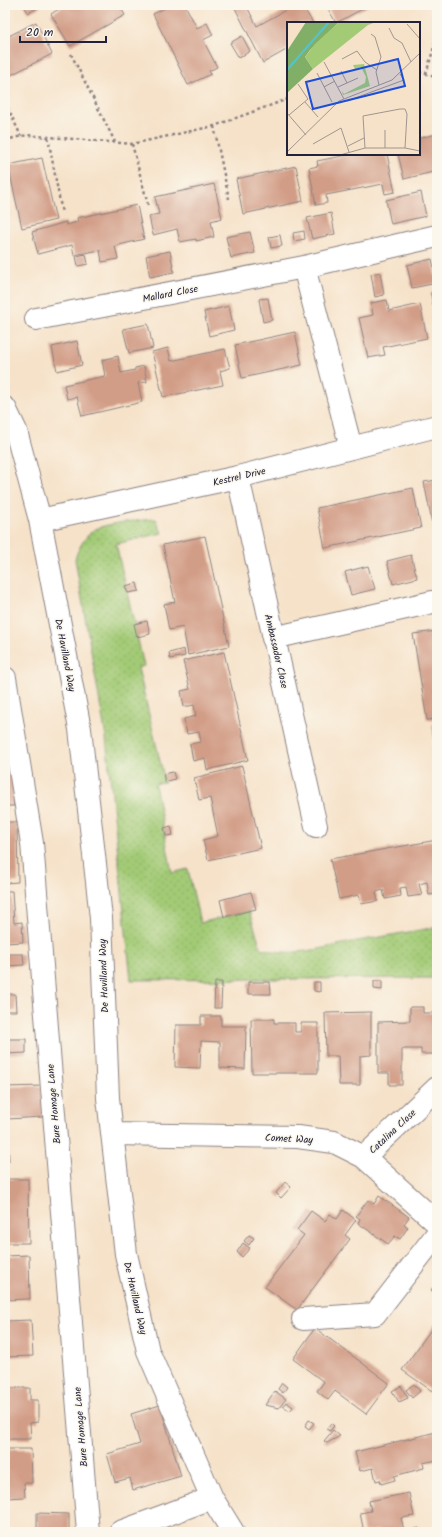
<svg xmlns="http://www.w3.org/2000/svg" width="442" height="1537" font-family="Kalam,sans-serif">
<defs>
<pattern id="grass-dots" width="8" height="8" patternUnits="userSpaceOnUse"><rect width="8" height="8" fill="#a3cb76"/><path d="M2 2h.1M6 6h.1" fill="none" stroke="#8cae67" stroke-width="1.8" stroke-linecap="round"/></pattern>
</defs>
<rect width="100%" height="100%" fill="#fbf7ec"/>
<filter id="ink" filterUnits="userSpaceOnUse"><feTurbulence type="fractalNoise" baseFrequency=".025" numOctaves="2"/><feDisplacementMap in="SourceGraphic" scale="8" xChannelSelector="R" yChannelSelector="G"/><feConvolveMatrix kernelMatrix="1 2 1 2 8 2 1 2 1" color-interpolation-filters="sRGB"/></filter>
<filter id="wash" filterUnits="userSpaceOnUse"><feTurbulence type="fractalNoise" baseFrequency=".012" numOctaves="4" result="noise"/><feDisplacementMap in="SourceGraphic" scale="16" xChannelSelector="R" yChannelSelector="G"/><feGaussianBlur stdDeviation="0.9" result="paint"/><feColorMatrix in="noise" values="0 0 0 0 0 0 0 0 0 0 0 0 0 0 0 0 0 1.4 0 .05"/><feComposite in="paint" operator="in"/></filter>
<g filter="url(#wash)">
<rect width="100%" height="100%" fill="#f6e2c9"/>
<path fill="url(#grass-dots)" stroke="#627658" d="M156,519L162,533L116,544L144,666L138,668L165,782L155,784L172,873L188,869L200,923L249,911L261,948C291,958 322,948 352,942C380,937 409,932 437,927V978L131,980L106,738L75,559C78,549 83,540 91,532C100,523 142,520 156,519Z"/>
<g id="blocks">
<path fill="#d29d87" d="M24,5H39L40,7L28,13Z
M65,5H119L125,15L70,46L51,14Z
M171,5H185L197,28L207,23L213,35L203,40L217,67L209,71L211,74L188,85L153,14Z
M236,5H246L257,26L295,5H302L313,23H288V49L263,63L234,6Z
M326,5H370L336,23Z
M36,22L52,54L5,78V38Z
M242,36L250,51L239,58L230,43Z
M437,134V171L404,179L398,154H419V138Z
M352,154H378V155L387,154L395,192L385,194L383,184L326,195L327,203L316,205L309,168L318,166L317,161Z
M42,158L56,220L22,228L8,165Z
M296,166L303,201L243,214L236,179Z
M214,184L222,218L211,221L214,237L196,241V239L180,242L177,229L153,235L149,216L159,214L155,197Z
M421,192L426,216L391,224L386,200Z
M137,205L144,239L115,246L118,259L102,262L100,250L74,255L72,245L38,254L32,232L66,222V225L78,222L77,218Z
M331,213L335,234L312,239L307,218Z
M304,231L305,239L294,241L293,233Z
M250,232L255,253L231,258L226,237Z
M280,235L282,246L271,248L269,237Z
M170,251L174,272L150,277L146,256Z
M86,254L88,264L78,266L76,256Z
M432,259L437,283L412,288L407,265Z
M380,272L384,295L375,297L371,274Z
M436,292L437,305L433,306L431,293Z
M268,298L272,320L263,322L259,299Z
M387,300L389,311L420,304L427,338L383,347L385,355L368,358L359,318L373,315L371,303Z
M229,306L234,330L209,336L204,312Z
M148,324L153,348L129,353L123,329Z
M295,332L302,365L242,378L235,345Z
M77,341L82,365L57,371L52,347Z
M168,348L171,361L225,349L230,368L220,371L223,385L163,397L152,352Z
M118,356L121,373L135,370V368L144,366L147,382L138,383L142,402L82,416L77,397L67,399L64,385L105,376L102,360Z
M437,480V521L432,522L424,482Z
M413,488L421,528L325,548L317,508Z
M205,536L229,646L188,655L183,627L169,630L164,604L175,602L163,545Z
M411,555L417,578L393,584L387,561Z
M368,566L375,589L351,595L345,572Z
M137,583L139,591L128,593L125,586Z
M147,621L150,634L137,637L134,624Z
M437,631V719L427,720L413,634Z
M184,649L185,656L170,659L169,653Z
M224,652L248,760L207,770L205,758L193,761L190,744L201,742L199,732L187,734L184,719L196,716L194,705L184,707L181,691L190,689L183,661Z
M432,725H437V751H436Z
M5,757H13L14,806H7V818H5Z
M242,766L261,848L208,860L203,840L218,836L210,798L199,800L194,778Z
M173,772L175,779L165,782L163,774Z
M5,822H17L18,882L5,883Z
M171,826L173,835L166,836L164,828Z
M437,840V894L429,895L427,882L419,884L422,895L408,897L406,887L400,888L401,896L385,899L383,890L376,892L378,901L361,904L359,895L339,899L330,859Z
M5,891H12L14,923L22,922L23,942L5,943Z
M251,892L256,909L224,917L220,900Z
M5,954H23L24,965L5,966Z
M374,981H382V990L374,989Z
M215,982H222L221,1008H214Z
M248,982H270L271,994H248Z
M314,982H320V992L314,991Z
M5,994H15L16,1011H5Z
M410,1007H423V1013H437V1054H421V1049H402V1085H389V1073H378V1022L410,1021Z
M371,1012V1055L360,1056V1085H339L338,1056H326L325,1013Z
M201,1016H221V1026H246L245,1069L220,1068V1042L201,1041L200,1068L175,1067L176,1025H201Z
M251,1019H274V1023H295V1032H301V1023H318V1073H252Z
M5,1039H26V1053L5,1054Z
M42,1086L43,1117L7,1119L9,1161H5V1087Z
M5,1179H28L29,1243H5Z
M285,1182L291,1187L281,1198L276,1193Z
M379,1196L409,1217L404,1224L408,1227L400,1239L395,1236L388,1244L358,1223L360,1219L356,1216L368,1200L374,1204Z
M343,1210L356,1220L345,1235L350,1239L297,1310L265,1287L304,1235L297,1230L311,1211L325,1221L330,1214L337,1219Z
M249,1235L254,1238L249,1245L244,1241Z
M243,1243L250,1248L242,1257L237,1252Z
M29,1255L30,1299L5,1300V1256Z
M437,1282V1295L431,1290Z
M31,1320L33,1356L5,1357V1321Z
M437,1321V1383L432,1391L402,1370Z
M315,1328L389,1383L366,1414L335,1391L328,1400L317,1391L324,1382L293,1359Z
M282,1383L287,1387L283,1393L278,1389Z
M414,1384L420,1391L412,1398L406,1390Z
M401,1386L408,1398L399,1402L392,1391Z
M5,1388H30V1400H38V1422L30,1423L31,1439H5Z
M275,1391L286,1399L279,1408L265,1405Z
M286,1402L293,1407L290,1411L283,1406Z
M160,1405L181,1476L133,1490L130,1478L115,1482L107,1454L140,1444L131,1414Z
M309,1420L314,1423L309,1429L305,1426Z
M331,1423L334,1426L330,1431L326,1429Z
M333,1430L340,1436L327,1443L324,1441Z
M436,1432L437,1460L423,1463L424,1468L394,1476L395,1480L381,1484L380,1480L376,1481L373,1468L360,1471L355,1452Z
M5,1449H31L32,1483H24L25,1497L7,1498V1494H5Z
M409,1493L414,1516L401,1518L404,1530L393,1532H378V1530L364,1532L360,1513L371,1511L369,1501Z
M37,1513L69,1514V1532L37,1530Z
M419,1528V1532H406V1531Z"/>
</g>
</g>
<g filter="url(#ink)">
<use href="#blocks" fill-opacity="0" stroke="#8c8282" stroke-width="1"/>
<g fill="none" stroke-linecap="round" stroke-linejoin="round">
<g stroke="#8c8282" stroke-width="24">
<path id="minor" d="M304,267L351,448
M36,319L304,267L437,236
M5,408L16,431L40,520L80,729L101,918L108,1098L126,1254L148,1351L212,1498L233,1532
M238,477L316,826
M40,520L238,477L437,426
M273,638L437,601
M5,678L32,843L88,1532
M112,1134L298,1137L334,1142L364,1157L437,1223
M364,1157L437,1088
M303,1319L375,1314L437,1234
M120,1532L212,1498"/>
</g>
<path stroke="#8c8282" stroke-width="2.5" stroke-dasharray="3 3" stroke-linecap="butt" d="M71,54L115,142
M419,72L431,75L437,81
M426,74L437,37
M5,102L21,136
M214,126L229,199
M48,137L62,213
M5,140L27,135L132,144L214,126L288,99
M132,144L148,205"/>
<use href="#minor" stroke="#fff" stroke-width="22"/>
</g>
</g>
<g text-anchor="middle" stroke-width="3" stroke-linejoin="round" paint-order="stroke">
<g font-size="10" fill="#22223b" stroke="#fbf7ec">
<text transform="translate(170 293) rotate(-11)" y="4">Mallard Close</text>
<text transform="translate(239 476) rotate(-13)" y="4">Kestrel Drive</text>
<text transform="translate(277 651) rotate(77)" y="4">Ambassador Close</text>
<text transform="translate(66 655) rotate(79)" y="4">De Havilland Way</text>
<text transform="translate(103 976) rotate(-92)" y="4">De Havilland Way</text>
<text transform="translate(53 1104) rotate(-95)" y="4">Bure Homage Lane</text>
<text transform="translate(392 1131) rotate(-43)" y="4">Catalina Close</text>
<text transform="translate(289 1138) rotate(3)" y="4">Comet Way</text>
<text transform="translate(136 1298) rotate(77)" y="4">De Havilland Way</text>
<text transform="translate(80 1427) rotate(-95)" y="4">Bure Homage Lane</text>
</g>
</g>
<g transform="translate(287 22)">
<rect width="133" height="133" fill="#f6e2c9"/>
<path d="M77,42L83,64L56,73L55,69L57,72L78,61L79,55L74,45L68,47L66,43Z" fill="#a3cb76"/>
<path d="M19,0H52L23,28L18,35L26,47L0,71V29Z" fill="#82af67"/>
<path d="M52,0H89L81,3L26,47L18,35L28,22Z" fill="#a3cb76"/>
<path fill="none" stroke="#55c3ca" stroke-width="2" d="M0,48L42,0"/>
<path fill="none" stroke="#a19590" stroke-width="1" d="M120,2L133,17M102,6L107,16L115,21L124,40M84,12L88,15L94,35L89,50L92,63M55,37L70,29L78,40L90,48M37,40L57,77M54,49L60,61M30,51L45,80M37,65L48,59M51,65L71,56M60,79L117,58L113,52M18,80L31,95M0,91L19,113M2,93L21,77L11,62M98,108V126M26,122L54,106L62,130M61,124L77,116M78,126L76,94L113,87H118L120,92L118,126M0,130L52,79L105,58L133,31M53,133L78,126H118L133,129"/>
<path fill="#1d4ed8" fill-opacity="0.15" stroke="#1d4ed8" stroke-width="2" d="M111,37L118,64L26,87L19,60Z"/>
<rect width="133" height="133" fill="none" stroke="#22223b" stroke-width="2"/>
</g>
<rect width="442" height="1537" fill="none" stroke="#fbf7ec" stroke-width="20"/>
<path d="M20 36v6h86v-6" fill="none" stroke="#22223b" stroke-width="2"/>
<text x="26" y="36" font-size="12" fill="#22223b" stroke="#fbf7ec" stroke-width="3" paint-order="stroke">20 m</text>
</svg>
